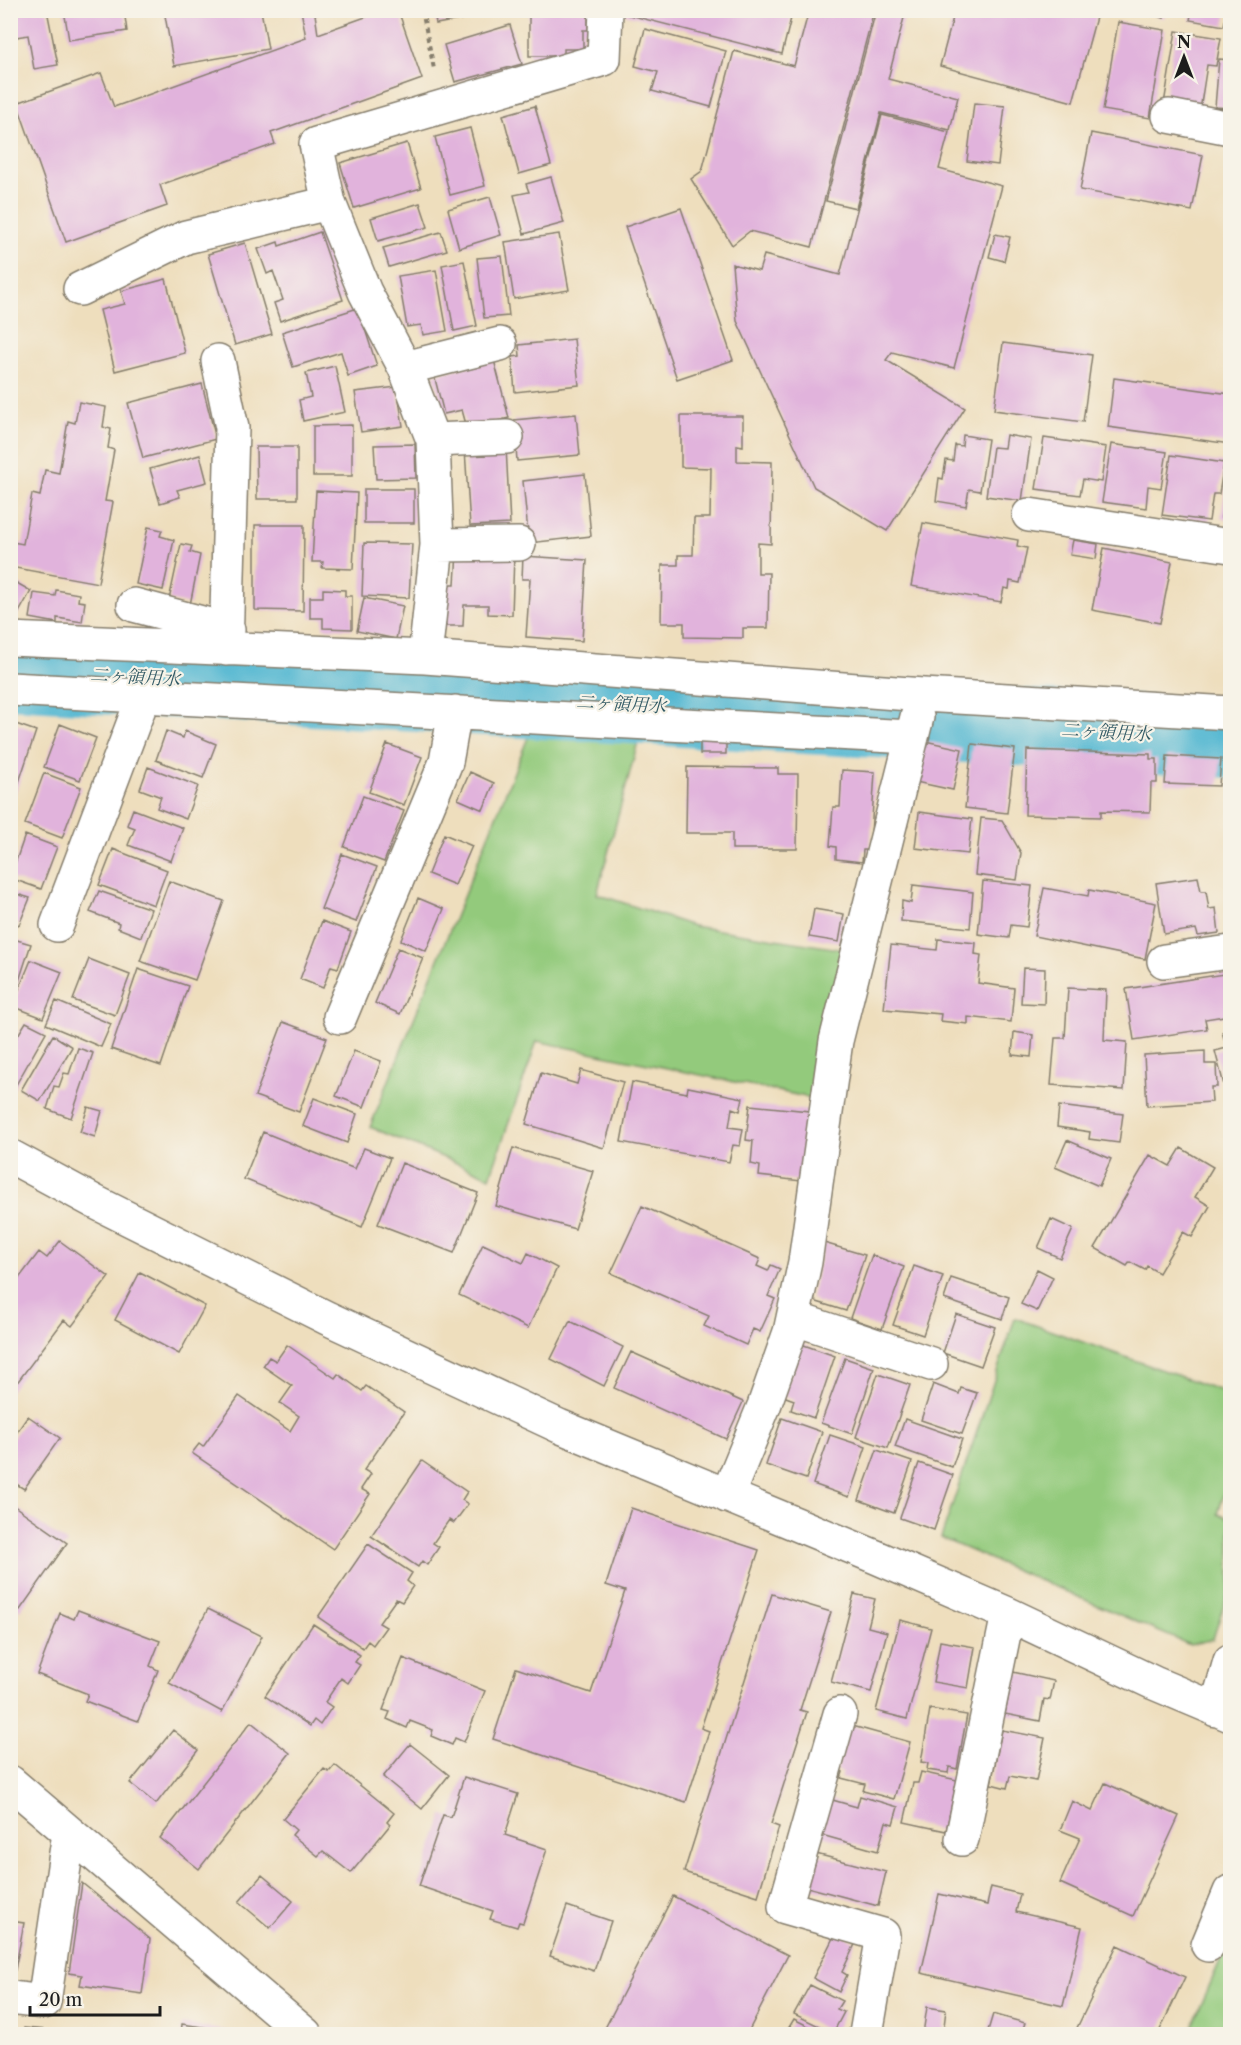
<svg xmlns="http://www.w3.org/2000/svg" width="1241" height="2045" font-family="'Libre Caslon Text','Noto Serif JP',serif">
<rect width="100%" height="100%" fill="#f7f3e8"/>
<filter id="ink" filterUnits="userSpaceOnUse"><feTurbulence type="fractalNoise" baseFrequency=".0167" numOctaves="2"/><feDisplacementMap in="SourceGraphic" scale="12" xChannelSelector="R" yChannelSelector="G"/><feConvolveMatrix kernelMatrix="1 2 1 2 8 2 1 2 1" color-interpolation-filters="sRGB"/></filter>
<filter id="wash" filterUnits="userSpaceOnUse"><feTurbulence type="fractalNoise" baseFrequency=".008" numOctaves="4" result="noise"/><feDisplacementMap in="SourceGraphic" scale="24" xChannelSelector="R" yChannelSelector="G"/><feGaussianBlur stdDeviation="1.35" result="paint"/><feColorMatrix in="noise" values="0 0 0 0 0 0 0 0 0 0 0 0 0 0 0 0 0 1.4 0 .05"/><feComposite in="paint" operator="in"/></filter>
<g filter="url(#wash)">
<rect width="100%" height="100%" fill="#eedebd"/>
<path fill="#93ca7c" stroke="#58734c" stroke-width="1.5" d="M531,730L639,738L597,894L693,926L846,950L811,1098L537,1041L490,1177L370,1127Z
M1015,1318L1230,1394V1472L1218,1514L1230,1519V1586L1213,1639L1190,1645L941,1538Z
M1230,1937V2034H1189Z"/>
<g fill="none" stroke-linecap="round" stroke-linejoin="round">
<path stroke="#54b8d2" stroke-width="78" d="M10,670L1230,739"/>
</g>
<g id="blocks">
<path fill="#e1b3dc" d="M10,10H47L58,65L34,69L28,35L10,38Z
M64,10H124L127,31L69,40Z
M164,10H261L268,49L174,66Z
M301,10H330L315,14L318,34L385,10H398L422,79L271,133L275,144L160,185L167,206L66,242L17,103L101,73L114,107L306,38Z
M434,10H474L475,17L436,24Z
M529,10H588V30H583V49H564V56H529Z
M621,10H793L782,54L621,13Z
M809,10H874L812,247L750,231L732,245L691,179L702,171L734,51L794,66Z
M876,10H906L888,79L958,97L950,130L881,113L856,208L826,201Z
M955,10H1098L1073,102L940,66Z
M1136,10H1166L1164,18Z
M1192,10H1227L1224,26L1190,20Z
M1118,22L1165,30L1150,118L1103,110Z
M510,25L522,64L455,82L444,45Z
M645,29L726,51L711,107L652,91L658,72L635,66Z
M1176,31L1221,38L1216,66L1207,65L1200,110L1164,104Z
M1219,59L1230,60V108L1215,107Z
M974,103L1005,106L998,165L967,161Z
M535,106L551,165L519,174L503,115Z
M882,115L949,132L939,169L1002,186L954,368L892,352L886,360L965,408L887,531L814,487L737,321L732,264L759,271L764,255L840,275Z
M470,128L485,186L450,195L435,137Z
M1091,133L1203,155L1192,211L1080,190Z
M407,143L421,188L354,208L340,163Z
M551,177L564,223L524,234L514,195L529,192L526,184Z
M490,197L501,235L459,248L448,209Z
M420,203L428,227L378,241L371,218Z
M681,208L733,360L677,379L625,227Z
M320,232L343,300L280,321L274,303L283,300L273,271L267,274L258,249L278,242L279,246Z
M441,232L447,250L389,267L383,248Z
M559,234L569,290L514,299L505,242Z
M995,234L1010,237L1004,261L989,257Z
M245,243L272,334L235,345L208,254Z
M502,256L509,316L484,318L477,258Z
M464,261L477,326L454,331L442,265Z
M436,270L447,331L423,335L421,325L407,327L398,276Z
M166,279L185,353L115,371L100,310L125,304L121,291Z
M358,308L377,366L348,376L341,352L293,367L282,332Z
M574,339L579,385L515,392L512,357L520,356L519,345Z
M1003,343L1092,355L1083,422L994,410Z
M494,360L509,418L467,428L462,410L444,414L434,375Z
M335,366L345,412L303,421L299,400L311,397L306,373Z
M1114,378L1230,394V444L1108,427Z
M202,384L216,439L143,458L128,403Z
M397,387L403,426L361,432L355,392Z
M79,402L106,407L103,427L111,429L108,448L114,450L105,501L113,502L98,583L10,567L12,542L23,544L32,494L40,496L45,470L59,473L68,421L75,423Z
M576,414L580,455L517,461L514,420Z
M681,416H743V446L737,445V461L772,462L771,544L758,543V573H769L768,628H743V638L684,637V623H661L662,565H678V555H693L694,518H710L711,468L681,467Z
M352,425V476H313V426Z
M963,435L988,439L980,491L969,489L966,506L936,501L939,478L943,479L946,460L953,461L955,445L962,446Z
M1006,435L1031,439L1022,501L986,496L993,447L1004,448Z
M1044,438L1106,447L1101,482L1083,479L1080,495L1036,489Z
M415,444L416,478L376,479L374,445Z
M1111,444L1167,452L1161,488L1148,486L1146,508L1102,502Z
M256,447H297V499H257Z
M506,447L510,524L470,526L465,450Z
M200,455L207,482L177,490L180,497L160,503L150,469Z
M1171,455L1224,463L1219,494H1213L1209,521L1162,515Z
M1228,473H1230V520L1221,518Z
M585,474L591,536L529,543L523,481Z
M364,489H414V523H364Z
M316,491L357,493L353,569L322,568L323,562H312Z
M923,523L1018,540L1017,546L1027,548L1020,583L1010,581L1009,589L1004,588L1001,602L911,586Z
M255,525H304L303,611L255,610Z
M148,527L162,530L160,536L174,540L163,590L136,584Z
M1073,540L1098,544L1096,559L1070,555Z
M364,543L412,544L409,598L362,596Z
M181,544L192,546L190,552L200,555L190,605L169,600Z
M1104,548L1172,562L1160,623L1092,610Z
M457,552L514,555L512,615L488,614V605H464L463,626H442L444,584H455Z
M523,556L587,560L582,641L526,637L530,579H522Z
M15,582L31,591L14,621L10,619V587Z
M323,589L345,590V596H352V629L323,628V618H310V597H323Z
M56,590L79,594L78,601L85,602L82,622L57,618V623L30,618L34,593L55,596Z
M364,598L403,606L396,639L357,631Z
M10,722L36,731L11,806H10Z
M60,724L96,738L80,780L44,767Z
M166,731L183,738L185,731L216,744L203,778L156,760Z
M700,736H726V754H700Z
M925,741L962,749L953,790L911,781Z
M387,744L422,757L404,805L369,792Z
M972,744L1015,749L1007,813L965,808Z
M1027,750L1150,754V759H1157V783H1151L1150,812L1101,811V817L1025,815Z
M1167,756L1221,759L1219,786L1165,784Z
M148,767L198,786L186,819L157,808L161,797L140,789Z
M687,767L778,768V774H798L797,849H732V833H686Z
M842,770L875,772L870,850H863L862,862L836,859V847L830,846L833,807H840Z
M470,772L494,783L483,810L458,799Z
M44,773L81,787L62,838L25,824Z
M363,796L404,811L384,862L344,847Z
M133,809L183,828L171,861L128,845L135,828L127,825Z
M919,812L972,819L968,854L915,848Z
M981,818L1002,820L1021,853L1017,880L975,875Z
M444,834L472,846L455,885L428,874Z
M25,835L57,847L41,889L10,878Z
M113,849L167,870L154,905L99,885Z
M342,854L377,867L356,922L321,909Z
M1198,877L1201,891H1206L1209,909L1216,908L1219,933L1198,936L1196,929L1164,934L1156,883Z
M169,881L224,901L195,980L140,961Z
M983,881L1032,886L1027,927L1011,925L1009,938L978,934Z
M913,885L973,892L970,928L901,921L902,901L911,903Z
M1044,888L1088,896L1089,890L1156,903L1145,959L1034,936Z
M99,891L151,909L141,937L118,928L119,923L90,912Z
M10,892L30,898L19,925L10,921Z
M418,898L444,909L426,951L401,940Z
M814,909L844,914L839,942L809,937Z
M322,921L351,932L338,968L331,966L323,988L300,979Z
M10,938L31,944L16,990L10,989Z
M938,939L976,943L975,954L981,955L978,983L1014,988L1011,1022L968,1017V1024L940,1021L941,1014L884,1009L891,945L937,950Z
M398,948L423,958L400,1014L375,1003Z
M89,959L130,975L115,1015L73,1000Z
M31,960L62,972L43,1018L12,1006Z
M1023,968L1045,969L1044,1004L1021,1003Z
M138,969L188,986L161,1066L111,1049Z
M1230,973V1015L1205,1019L1207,1029L1134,1040L1126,989Z
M1068,988L1106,990L1104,1040L1127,1042L1124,1090L1051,1085L1055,1038H1065Z
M56,1001L111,1024L101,1047L46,1024Z
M10,1017L18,1022L10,1035Z
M26,1022L46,1032L13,1090L10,1088V1048Z
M283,1022L327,1038L299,1112L255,1096Z
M1230,1029V1083L1224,1085L1215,1051L1227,1048L1222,1032Z
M1014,1032L1033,1035L1031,1057L1012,1055Z
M53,1035L72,1047L40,1101L21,1090Z
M78,1048L93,1053L71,1118L47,1109L54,1086L59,1087L64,1073L69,1074Z
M354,1051L381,1061L364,1107L336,1096Z
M1205,1051V1064H1216L1217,1087H1211L1212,1102L1147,1106L1144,1055Z
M581,1070L623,1082L604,1148L526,1124L541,1073L577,1084Z
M632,1082L687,1093L688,1087L743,1098L740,1111L732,1108L729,1127L743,1129L740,1146L733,1145L729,1162L621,1142Z
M314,1098L357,1114L347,1143L303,1126Z
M750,1105L809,1111L801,1181L759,1176L760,1166L751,1164L753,1141L746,1140Z
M1059,1106L1123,1114L1119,1143L1089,1139L1090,1132L1057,1127Z
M88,1107L102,1111L95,1137L80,1132Z
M263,1132L355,1169L364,1148L390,1158L362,1227L244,1179Z
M1067,1140L1111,1159L1099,1186L1055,1167Z
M513,1148L593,1171L575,1229L496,1206Z
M1181,1148L1213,1167L1195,1197L1210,1206L1192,1237L1183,1232L1159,1273L1147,1266L1145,1270L1130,1262L1127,1266L1095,1248L1150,1155L1170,1166Z
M402,1163L478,1193L454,1253L378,1224Z
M642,1206L760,1259L757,1266L768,1271L771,1265L780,1269L768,1296L775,1299L760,1332L753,1329L746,1345L704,1326L709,1316L611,1273Z
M1051,1219L1073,1229L1060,1258L1038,1248Z
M60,1241L109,1277L72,1326L64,1320L10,1392V1290L39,1252L47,1258Z
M824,1243L865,1255L846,1311L817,1302L811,1297Z
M483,1244L523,1263L528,1253L557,1268L528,1328L459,1295Z
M872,1255L904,1267L882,1329L850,1318Z
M914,1266L943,1276L923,1335L893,1325Z
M1037,1269L1053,1277L1037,1311L1021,1304Z
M140,1272L205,1306L179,1354L115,1320Z
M951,1278L1009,1297L1002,1319L944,1299Z
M956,1314L995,1327L981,1366L943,1353Z
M570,1321L623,1347L604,1386L551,1359Z
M801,1344L835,1356L814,1418L791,1410L794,1400L783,1396Z
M287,1345L335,1378L338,1374L362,1391L366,1386L404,1412L364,1470L371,1474L361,1489L370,1494L333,1549L192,1453L199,1444L203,1447L239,1396L290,1431L299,1416L280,1403L292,1386L263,1366L269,1357L276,1361Z
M631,1352L743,1402L726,1439L614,1388Z
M845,1358L874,1368L852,1434L821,1423Z
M878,1374L910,1385L888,1448L856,1437Z
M933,1384L959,1394L961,1388L977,1393L962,1434L921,1420Z
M28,1416L60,1438L24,1489L10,1480V1442Z
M782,1418L822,1432L806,1479L766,1465Z
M905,1419L962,1439L952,1467L895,1447Z
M830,1435L866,1447L849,1497L813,1484Z
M877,1450L912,1462L894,1513L859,1500Z
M422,1461L467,1492L462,1500L468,1504L454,1523L449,1520L433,1543L439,1547L427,1565L422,1561L418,1567L371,1536Z
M919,1463L953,1475L934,1530L900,1518Z
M10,1503L67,1543L20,1610L10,1603Z
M631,1508L759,1550L701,1728L709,1731L686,1802L493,1739L516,1668L591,1693L625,1591L606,1585Z
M368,1544L412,1573L407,1581L413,1586L402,1602L396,1599L379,1623L386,1627L373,1645L368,1641L363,1648L318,1617Z
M772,1594L831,1612L800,1710L807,1712L771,1824L779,1827L758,1896L684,1872Z
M854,1594L875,1599L868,1627L887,1632L871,1692L831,1682Z
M208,1609L262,1636L222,1712L169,1683Z
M78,1610L160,1641L150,1666L158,1670L138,1721L85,1701L88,1694L37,1674L60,1613L74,1619Z
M900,1620L931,1628L907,1719L876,1711Z
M313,1624L360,1655L355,1662L360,1665L348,1683L341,1678L325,1702L332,1707L320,1725L314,1720L310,1726L265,1696Z
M940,1641L975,1647L968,1688L933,1682Z
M403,1658L485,1691L464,1742L455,1738L452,1745L431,1736L433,1730L410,1721L407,1728L387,1719L390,1712L383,1710Z
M1013,1672L1054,1681L1050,1700L1044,1699L1040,1721L1005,1714Z
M930,1709L967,1715L957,1769L949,1767L948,1773L927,1770L928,1763L921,1762Z
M251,1722L290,1753L199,1869L160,1838Z
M849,1725L910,1742L894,1799L863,1791L865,1784L841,1778L843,1772L837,1770Z
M173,1730L198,1750L156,1804L130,1783Z
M1002,1730L1045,1738L1036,1781L1010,1776L1007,1788L991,1784Z
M410,1744L449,1775L422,1809L383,1777Z
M335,1765L394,1813L387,1822L390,1825L351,1873L323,1851L318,1856L292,1835L296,1830L283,1819L324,1769L329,1772Z
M921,1772L957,1780L946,1831L904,1822L913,1783H918Z
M464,1777L518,1794L505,1835L547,1849L523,1923L519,1922L517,1927L490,1919L493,1911L419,1886L443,1815L451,1817Z
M1105,1783L1179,1816L1133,1916L1060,1883L1080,1838L1060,1830L1072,1801L1092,1811Z
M860,1796L898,1807L893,1824L886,1822L878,1851L818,1834L829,1799L857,1807Z
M816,1854L886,1872L878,1906L807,1887Z
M262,1875L293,1901L270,1928L239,1902Z
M82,1883L150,1939L142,1994L80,1985L82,1975L69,1973Z
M991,1887L1020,1894L1016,1912L1082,1927L1063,2006L921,1973L939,1894L987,1905Z
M673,1896L788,1955L747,2034H602Z
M567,1906L611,1921L594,1971L550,1956Z
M10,1921L24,1923L15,1970L10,1969Z
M836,1932L856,1942L842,1972L847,1975L839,1992L813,1978Z
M1117,1945L1185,1977L1158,2034H1074Z
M810,1985L842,2001L837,2009L844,2012L833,2033L794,2014Z
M927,2007L946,2010L943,2034H923Z
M993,2014L1025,2023L1021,2034H987Z
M794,2019L824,2034H785Z
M182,2024L241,2033V2034H181Z
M24,2028L47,2030L46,2034H24Z"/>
</g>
</g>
<g filter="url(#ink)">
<use href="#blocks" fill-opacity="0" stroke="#857d6c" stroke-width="1.5"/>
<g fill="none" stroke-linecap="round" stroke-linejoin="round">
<g stroke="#857d6c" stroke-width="36">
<path id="minor" d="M1169,116L1230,128
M80,289L186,237L329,203
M218,361L232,428L226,649
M405,368L500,344
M433,440L507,437
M1029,515L1230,546
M437,545L519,544
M134,605L228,630
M10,639L425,657L923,695L1230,713
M425,657L437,545L433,440L405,368L365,292L329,203L316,144L604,59L606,10
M10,689L911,737
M57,925L144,695
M1164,961L1230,952
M340,1017L446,762L455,712
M10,1156L95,1202L327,1318L559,1426L876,1557L1008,1614L1154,1683L1230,1715
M793,1318L931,1364
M727,1496L764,1406L790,1332L805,1262L836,1041L917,717
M1216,1710L1230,1661
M840,1714L785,1907L883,1935L866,2034
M10,1782L305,2034
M962,1839L1008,1614
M1208,1945L1230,1892
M10,1998L44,2002L69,1833"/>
</g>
<path stroke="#857d6c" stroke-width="4" stroke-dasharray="4.5 4.5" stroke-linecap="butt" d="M422,10L434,69"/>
<use href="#minor" stroke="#fff" stroke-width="33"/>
</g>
</g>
<g text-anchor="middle" stroke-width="4.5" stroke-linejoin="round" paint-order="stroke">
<g font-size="18" font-style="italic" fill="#325a65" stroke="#f7f3e8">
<text transform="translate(135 677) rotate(3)" y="6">二ヶ領用水</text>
<text transform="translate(621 704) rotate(3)" y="6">二ヶ領用水</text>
<text transform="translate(1106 732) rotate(3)" y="6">二ヶ領用水</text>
</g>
</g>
<rect width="1241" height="2045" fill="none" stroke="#f7f3e8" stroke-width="36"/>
<g transform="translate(1184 57)" stroke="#f7f3e8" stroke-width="4.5" paint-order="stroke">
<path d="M0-4.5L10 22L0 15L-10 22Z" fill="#1c1c1c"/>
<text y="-9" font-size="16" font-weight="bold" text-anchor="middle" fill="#1c1c1c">N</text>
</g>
<path d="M30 2006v9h130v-9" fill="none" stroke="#1c1c1c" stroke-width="3"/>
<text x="39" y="2006" font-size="18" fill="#1c1c1c" stroke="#f7f3e8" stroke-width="4.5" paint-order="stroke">20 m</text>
</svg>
